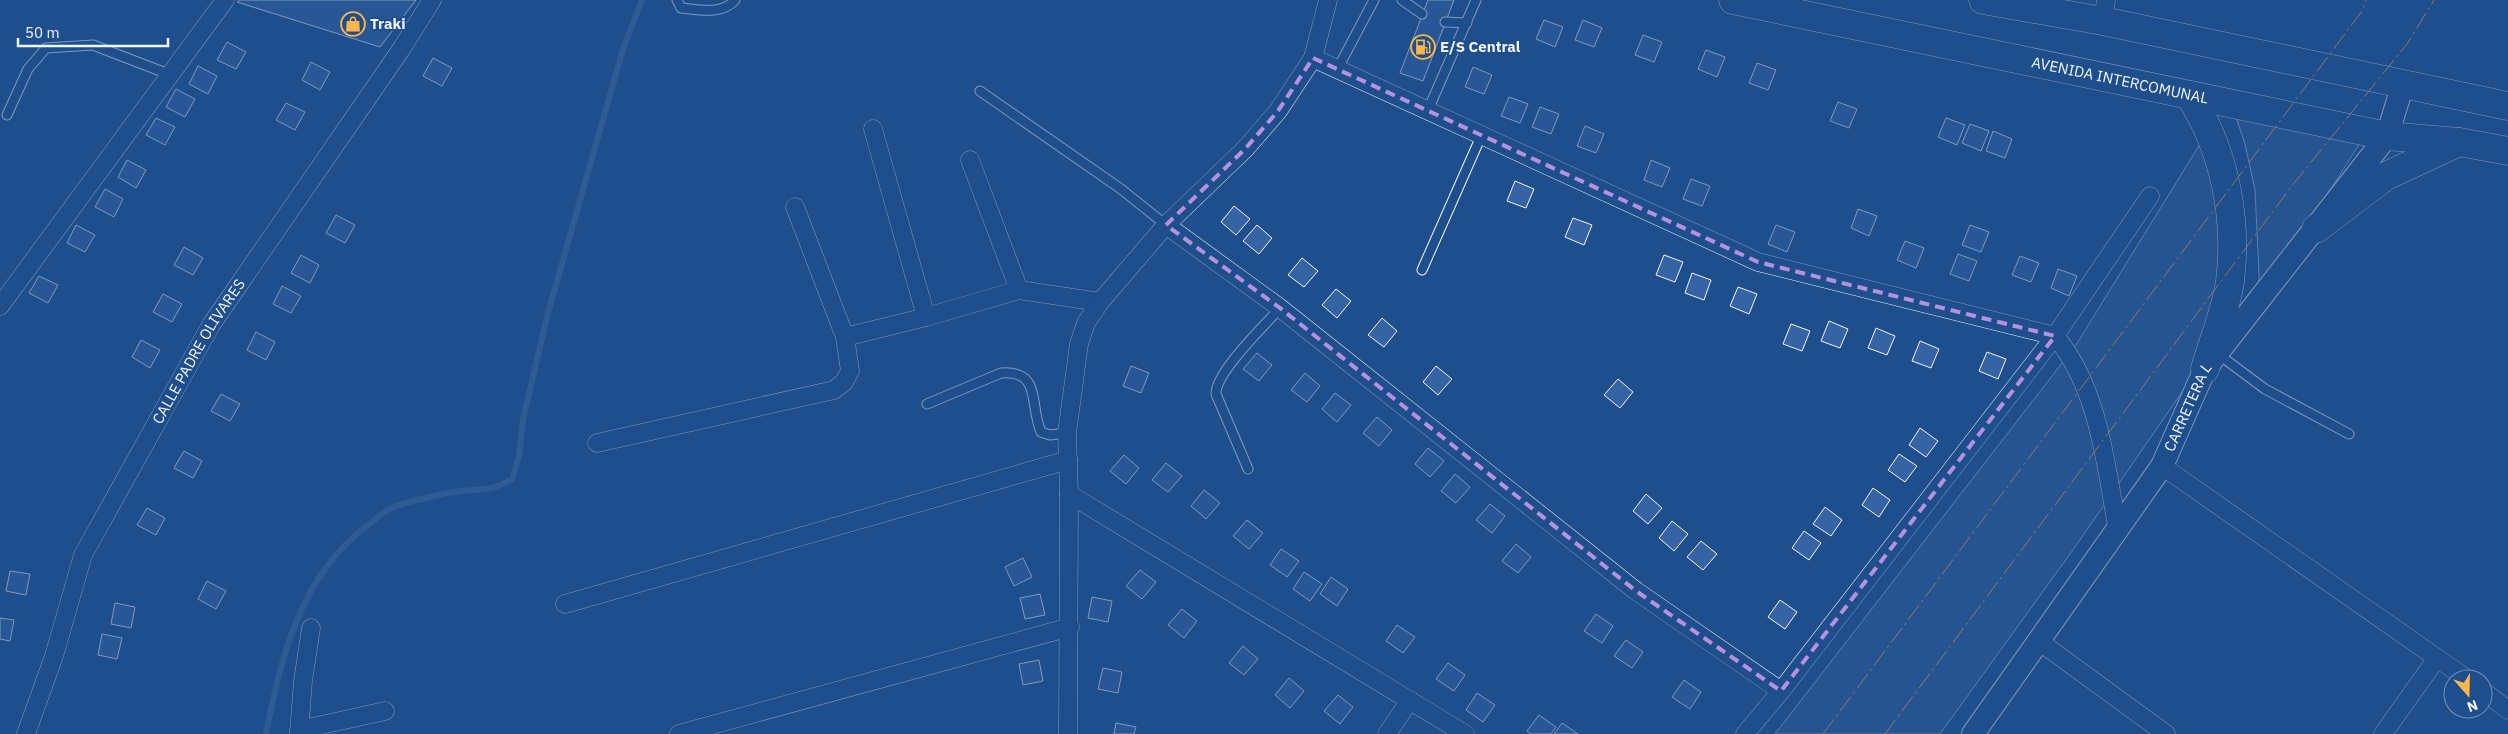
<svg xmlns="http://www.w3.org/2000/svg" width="2508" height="734" font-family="'IBM Plex Sans',sans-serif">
<rect width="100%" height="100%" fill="#1f4e8c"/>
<path fill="#305b95" stroke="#a8bbd7" d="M2234,111L2360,143L2266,291L2258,290L2259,275L2255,190L2245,144Z
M2208,131L2222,179L2220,337L2075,547L1940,734H1775L2076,345Z"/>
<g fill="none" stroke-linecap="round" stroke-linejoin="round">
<path stroke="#446ba0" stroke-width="6" d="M266,734C281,657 300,576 367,526C374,521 382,512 391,508C402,503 448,492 462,491C486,488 490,492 512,479L519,456L523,419L548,313L623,49L642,0"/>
</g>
<path fill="#3563a3" stroke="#f2f6ff" d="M239,0H416L380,47L237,2Z
M1428,0H1454L1423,81L1400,73Z
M1544,20L1563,27L1555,47L1536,39Z
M1583,20L1602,28L1594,47L1575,40Z
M1643,35L1662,42L1654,62L1635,55Z
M227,42L246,52L236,69L217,60Z
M1706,50L1725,57L1717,77L1698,69Z
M433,58L452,68L442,86L423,76Z
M311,62L330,72L320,90L302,80Z
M1757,63L1776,70L1768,90L1749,83Z
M198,66L217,76L208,94L189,84Z
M1473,67L1492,75L1484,94L1465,87Z
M176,89L195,99L185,117L166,107Z
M1509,97L1528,104L1520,123L1501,116Z
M1838,102L1857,109L1849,128L1830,121Z
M286,103L305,112L295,130L276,120Z
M1540,107L1559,114L1551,134L1532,127Z
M156,118L175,127L165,145L146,135Z
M1946,118L1965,125L1957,145L1938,137Z
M1970,124L1989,131L1981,151L1962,143Z
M1585,126L1604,134L1596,153L1577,146Z
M1993,131L2012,139L2005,158L1986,151Z
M127,160L146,170L136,188L118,177Z
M1651,160L1670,168L1662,187L1644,180Z
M1691,179L1710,186L1702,206L1683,199Z
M1515,181L1534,189L1526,208L1507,201Z
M105,189L123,199L114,217L95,207Z
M1234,206L1250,219L1236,235L1221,222Z
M1858,209L1877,216L1869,236L1851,228Z
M336,215L355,225L345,243L326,233Z
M1573,218L1592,225L1584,245L1565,237Z
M76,225L95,235L85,252L67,243Z
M1257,225L1272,238L1259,254L1243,241Z
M1776,225L1795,232L1787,252L1768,244Z
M1970,225L1989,232L1981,252L1962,245Z
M1905,241L1924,248L1916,268L1897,260Z
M184,247L203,258L193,275L174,265Z
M1958,254L1977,261L1969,281L1950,274Z
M301,255L319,265L310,283L291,273Z
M1664,255L1683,262L1675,282L1656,275Z
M2020,256L2039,263L2031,282L2012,275Z
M1302,258L1318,271L1304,287L1288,275Z
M2058,269L2077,276L2069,296L2051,288Z
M1692,273L1711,280L1704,300L1685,293Z
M39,276L58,285L48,303L29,293Z
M282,286L301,296L291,313L273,304Z
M1738,287L1757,294L1749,314L1730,306Z
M1336,289L1351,301L1337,318L1322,305Z
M163,294L182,304L172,322L153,312Z
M1382,318L1397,331L1384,347L1368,335Z
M1829,321L1848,329L1840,348L1821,341Z
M1791,324L1810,331L1802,351L1783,344Z
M1876,328L1895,336L1887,355L1868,348Z
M256,332L275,342L266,360L247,350Z
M141,340L160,350L150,368L132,357Z
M1920,341L1939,349L1931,368L1912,361Z
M1987,352L2006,359L1998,379L1979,371Z
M1257,353L1272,365L1259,381L1243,369Z
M1131,366L1149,373L1141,393L1123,386Z
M1436,366L1452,379L1438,395L1423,382Z
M1305,373L1320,386L1307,402L1291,390Z
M1618,379L1633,392L1620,408L1604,395Z
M1335,393L1351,405L1337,422L1322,409Z
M221,394L240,404L230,421L211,411Z
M1377,417L1392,430L1379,446L1363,433Z
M1920,428L1938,441L1926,457L1909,445Z
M1428,448L1444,461L1430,477L1415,464Z
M184,451L202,461L193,478L174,468Z
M1899,454L1917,466L1905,482L1888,470Z
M1124,455L1139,468L1126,484L1110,471Z
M1166,463L1182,476L1168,492L1152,480Z
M1455,474L1470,487L1456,503L1441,491Z
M1873,488L1890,500L1879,517L1862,505Z
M1204,490L1220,503L1206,519L1191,506Z
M1646,494L1662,508L1648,524L1633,511Z
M1490,504L1505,516L1492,533L1476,520Z
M1825,507L1842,520L1831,536L1813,524Z
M147,508L165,518L156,535L137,525Z
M1247,520L1263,533L1249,549L1233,536Z
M1672,521L1688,534L1674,551L1659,538Z
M1804,531L1821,543L1809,560L1792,548Z
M1701,541L1717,554L1703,570L1687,557Z
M1516,544L1531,557L1518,573L1502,561Z
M1281,549L1299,561L1287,577L1270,565Z
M1023,558L1032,577L1014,586L1005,567Z
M1140,570L1156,582L1142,599L1126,586Z
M10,571L30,574L26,595L6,591Z
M1304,572L1322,584L1310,601L1293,589Z
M1331,577L1348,589L1337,606L1320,594Z
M207,581L226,591L216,609L198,599Z
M1040,594L1045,615L1025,619L1020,598Z
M1092,597L1112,601L1108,622L1088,618Z
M1780,600L1797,612L1785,629L1768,617Z
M115,603L135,607L131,628L111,624Z
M1182,609L1197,621L1184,638L1168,625Z
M1596,614L1613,626L1602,643L1584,631Z
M0,618L14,620L10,641L0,639Z
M1397,625L1415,637L1403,653L1386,641Z
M102,634L122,638L117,659L98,655Z
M1626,640L1643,652L1632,668L1614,656Z
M1243,646L1258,659L1244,675L1229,663Z
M1039,660L1043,681L1023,685L1019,664Z
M1448,663L1465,675L1454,691L1436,679Z
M1103,668L1122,672L1118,693L1098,689Z
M1289,678L1304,691L1290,708L1275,695Z
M1684,680L1701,692L1690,709L1672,697Z
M1477,693L1495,705L1483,722L1466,710Z
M1338,695L1353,707L1340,724L1324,711Z
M1539,715L1556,727L1551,734H1531L1527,731Z
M1116,723L1136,727L1134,734H1114Z
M1562,723L1578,734H1554Z"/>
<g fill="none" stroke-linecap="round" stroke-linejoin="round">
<g stroke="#f2f6ff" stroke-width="11">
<path id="service" d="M677,0L681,8C700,10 722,15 735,0
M1402,0L1422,14
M1445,22L1467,23
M1338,68L1374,0
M980,91L1121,189L1166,225
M1428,110L1476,0
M7,115L28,69L46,48L93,45L171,75
M1422,270L1482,134
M2218,354L2265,389L2349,434
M927,404L1001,373C1042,370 1029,404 1041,432L1050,435L1067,433
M1248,469L1216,394C1215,373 1265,325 1280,308"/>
</g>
<g stroke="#f2f6ff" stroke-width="19">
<g id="minor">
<path d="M2103,21L2106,0"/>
<path d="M1313,58L1758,262L2055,336C2099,388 2106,466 2118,532"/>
<path d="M873,129L926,317"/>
<path d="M970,160L1019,290"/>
<path d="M1166,225L1280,308L1636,591L1781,691"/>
<path d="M0,306L225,0"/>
<path d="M845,337L926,317L1019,290L1100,302"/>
<path d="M597,443L834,390L844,382L850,371L845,337L795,207"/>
<path d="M2162,466L2467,679"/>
<path d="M1069,494L1465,734"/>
<path d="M565,604L1068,460"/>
<path d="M2040,642L2166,734"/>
<path d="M2483,691L2508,710"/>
<path d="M299,730L385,711"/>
<path id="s1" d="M26,734L54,656L83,555L211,325L402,48L432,0"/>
<path d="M299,734L303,681L311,628"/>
<path d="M679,734L1070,627"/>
<path d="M1068,734L1069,494L1067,433L1079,344L1086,323L1100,302L1166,225L1245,149L1278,111L1313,58L1328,0"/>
<path d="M1387,734L1410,700"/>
<path d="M1745,734L1781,691L2055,336L2150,196"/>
<path d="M2383,734L2437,658"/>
</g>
</g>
<g stroke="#f2f6ff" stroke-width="24">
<g id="tertiary">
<path id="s2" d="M1973,734L2162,466L2205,369L2387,136L2403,84"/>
</g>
</g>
<g stroke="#f2f6ff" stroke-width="29">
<g id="primary">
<path id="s3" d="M1733,0L2387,136L2459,142L2508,151"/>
<path d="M1983,0L2103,21L2508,106"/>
<path d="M2189,95C2224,148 2238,218 2230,281C2226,311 2213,340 2205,369"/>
<path d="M2316,229L2386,176L2459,142"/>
</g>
</g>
<use href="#service" stroke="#1f4e8c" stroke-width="9"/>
<use href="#minor" stroke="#1f4e8c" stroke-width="18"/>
<use href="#tertiary" stroke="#1f4e8c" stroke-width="22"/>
<use href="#primary" stroke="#1f4e8c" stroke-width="28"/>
<path stroke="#ffb74d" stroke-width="1" stroke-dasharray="18 4 2.5 4" stroke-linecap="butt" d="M1823,734L2362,11L2366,0
M1885,734L2291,187L2407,44L2434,0"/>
</g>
<path d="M0 0H2508V734H0ZM1313,58L1758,262L2055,336L1781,691L1636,591L1280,308L1166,225L1245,149L1278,111Z" fill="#1f4e8c" fill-opacity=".55" fill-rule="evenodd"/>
<path fill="none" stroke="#b691df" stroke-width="4" stroke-dasharray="10 6" stroke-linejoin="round" d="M1313,58L1758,262L2055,336L1781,691L1636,591L1280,308L1166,225L1245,149L1278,111Z"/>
<defs>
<g id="shop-ring" transform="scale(1.25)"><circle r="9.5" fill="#1f4e8c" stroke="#ffb74d" stroke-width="1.5"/><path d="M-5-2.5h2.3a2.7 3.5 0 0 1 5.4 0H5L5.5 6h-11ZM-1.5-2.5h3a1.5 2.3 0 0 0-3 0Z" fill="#ffb74d"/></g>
<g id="fuel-ring" transform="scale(1.25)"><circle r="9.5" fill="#1f4e8c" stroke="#ffb74d" stroke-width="1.5"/><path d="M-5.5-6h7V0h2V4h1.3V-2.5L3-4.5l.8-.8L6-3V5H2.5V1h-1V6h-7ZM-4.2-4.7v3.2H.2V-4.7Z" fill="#ffb74d"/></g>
</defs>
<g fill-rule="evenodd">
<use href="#shop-ring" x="353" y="24"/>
<use href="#fuel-ring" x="1423" y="47"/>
</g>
<g text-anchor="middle" stroke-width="4" stroke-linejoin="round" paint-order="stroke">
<g font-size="15" font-weight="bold" fill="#f2f6ff" stroke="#1f4e8c" text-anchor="start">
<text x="370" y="29">Traki</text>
<text x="1440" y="52">E/S Central</text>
</g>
<g font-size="15" fill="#f2f6ff" stroke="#1f4e8c">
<text dy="5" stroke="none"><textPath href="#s3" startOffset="395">AVENIDA INTERCOMUNAL</textPath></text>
<text dy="5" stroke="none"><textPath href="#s1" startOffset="422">CALLE PADRE OLIVARES</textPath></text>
<text dy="5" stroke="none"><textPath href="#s2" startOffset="392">CARRETERA L</textPath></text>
</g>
</g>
<g transform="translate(2468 694) rotate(160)"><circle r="24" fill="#1f4e8c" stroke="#7391ba"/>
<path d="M0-4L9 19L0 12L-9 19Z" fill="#ffb74d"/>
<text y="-8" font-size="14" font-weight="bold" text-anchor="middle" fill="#f2f6ff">N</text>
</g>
<path d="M18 38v8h150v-8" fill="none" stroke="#f2f6ff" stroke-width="2.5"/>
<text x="25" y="38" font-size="15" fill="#f2f6ff" stroke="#1f4e8c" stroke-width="4" paint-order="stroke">50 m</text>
</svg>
